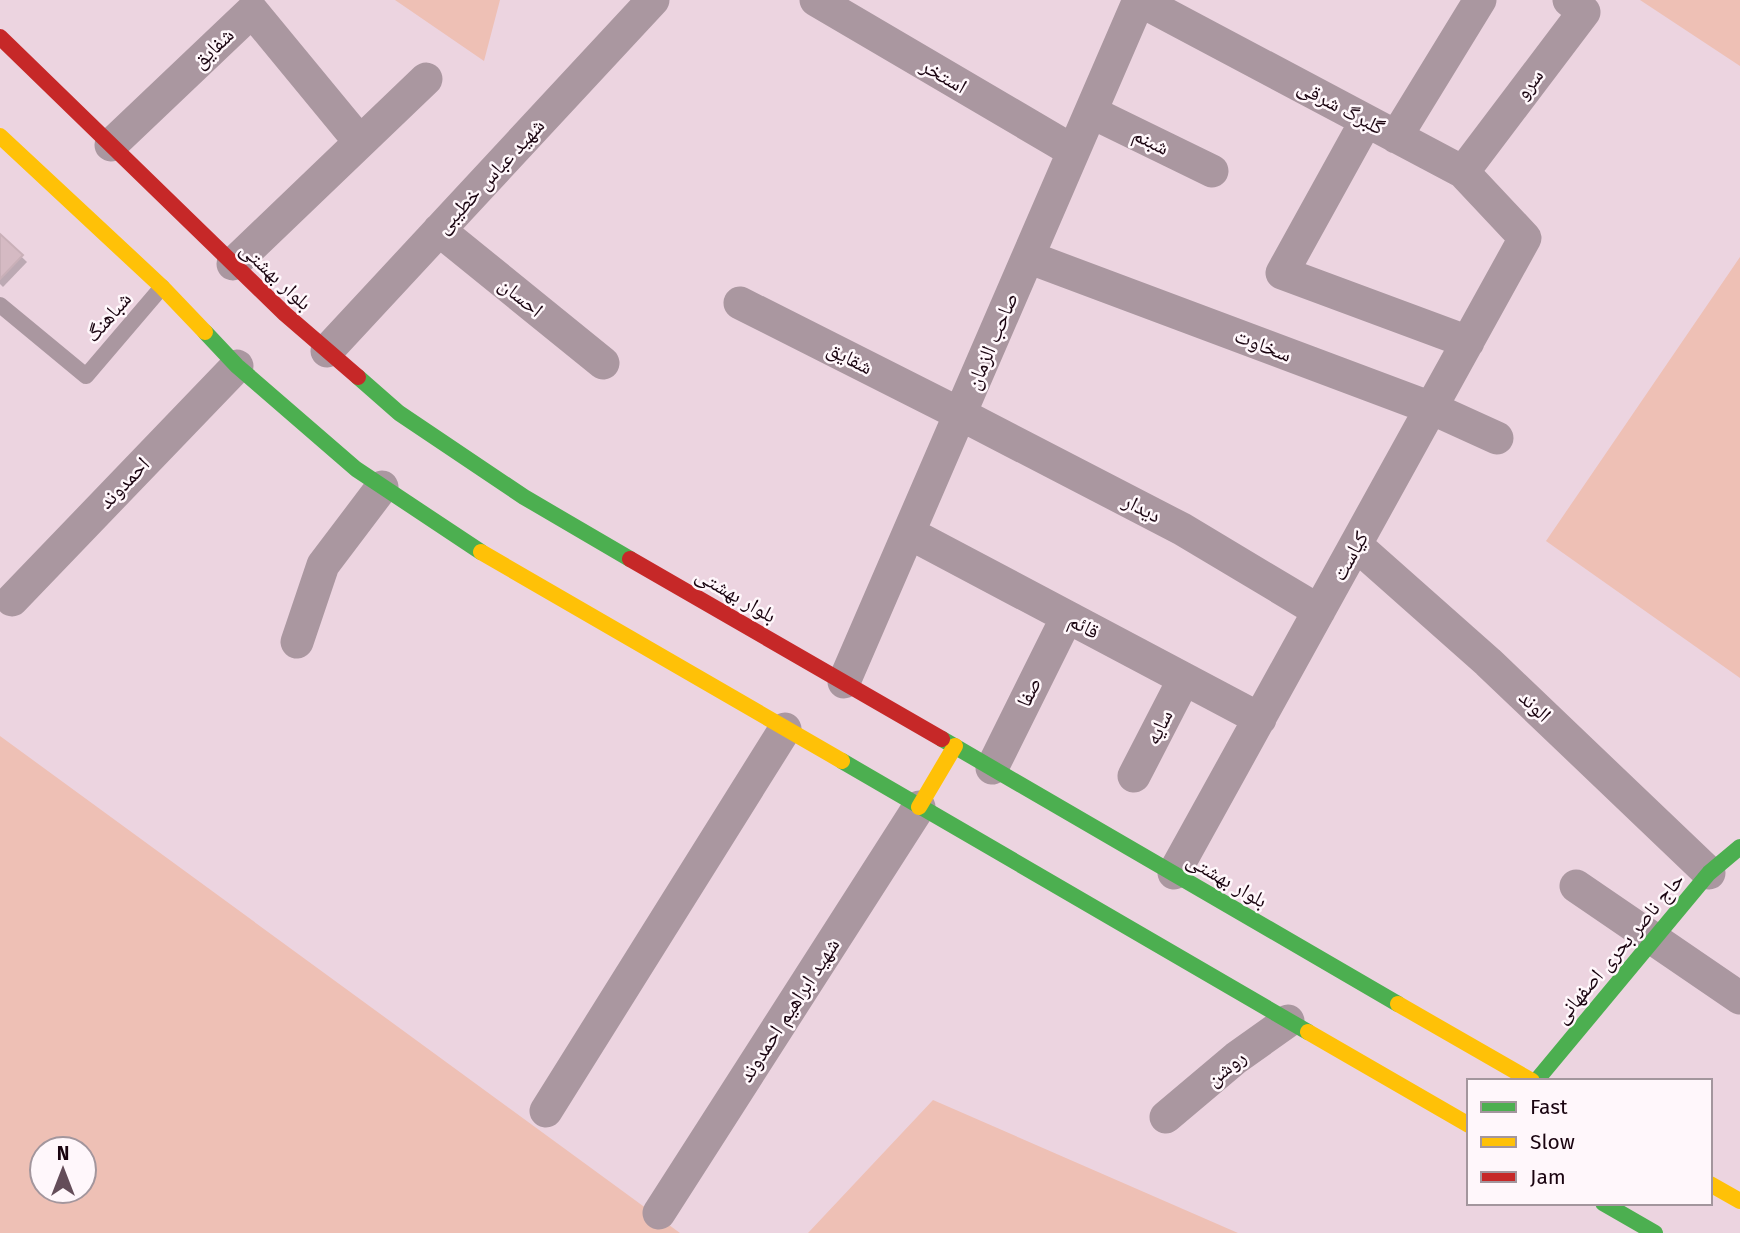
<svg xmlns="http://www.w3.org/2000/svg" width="1740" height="1233" font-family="'Fira Sans','Noto Naskh Arabic',sans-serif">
<rect width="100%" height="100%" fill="#ecd4e0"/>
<path fill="#eec0b5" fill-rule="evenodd" d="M395,0H500L484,61Z
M1640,0H1740V66Z
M1740,257V678L1546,541Z
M0,736L680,1233H0ZM42,1149H84V1191H42Z
M933,1100L1238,1233H808Z"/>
<path fill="#0003" d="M0,236L27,262L3,287L0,284Z"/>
<path fill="#d5bac3" stroke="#c9b0b8" stroke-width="2" d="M0,234L23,255L0,279Z"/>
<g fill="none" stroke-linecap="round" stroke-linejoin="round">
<path stroke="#aa97a0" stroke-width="16" d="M0,305L86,376L162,287"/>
<path stroke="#aa97a0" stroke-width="33" d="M816,0L1073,151
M1139,0L1463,172L1525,238L1174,873
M1091,112L1212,171
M1366,121L1282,273L1468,342
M1396,137L1480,0
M111,145L252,11L360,142
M1463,172L1584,12L1569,0
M439,230L603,363
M1028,257L1431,408L1497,438
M233,264L426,79
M740,303L960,414L1182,529L1319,611
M327,351L653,0
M909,533L1260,719
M1356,545L1488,662L1709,873
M12,600L237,366
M297,642L323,565L382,487
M844,682L1139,0
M992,768L1067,617
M1134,776L1184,679
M1576,886L1740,998
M546,1111L785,729
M1166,1117L1236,1058L1288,1021
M659,1213L919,807"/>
<path stroke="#4caf50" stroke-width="16" d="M205,332L237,366L356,469L481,552
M358,377L399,413L524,497L630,559
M942,739L1398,1004
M842,761L1308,1032
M1536,1081L1709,873L1740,847
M1603,1203L1655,1233"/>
<path stroke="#ffc107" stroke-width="16" d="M0,136L162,287L205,332
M481,552L842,761
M919,807L955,746
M1398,1004L1532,1081
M1308,1032L1469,1125
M1710,1184L1740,1201"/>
<path stroke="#c62828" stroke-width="16" d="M0,37L285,314L358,377
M630,559L942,739"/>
</g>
<g text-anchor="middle" stroke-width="5" stroke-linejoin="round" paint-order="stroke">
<g font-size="21" fill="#1a0410" stroke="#fff7fb">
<text transform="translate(213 48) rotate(-44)" y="7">شفایق</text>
<text transform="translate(944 76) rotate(30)" y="7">استخر</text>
<text transform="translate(1529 84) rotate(-53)" y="7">سرو</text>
<text transform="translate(1341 107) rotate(28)" y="7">گلبرگ شرقی</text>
<text transform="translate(1151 141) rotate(26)" y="7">شبنم</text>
<text transform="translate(490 176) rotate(-47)" y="7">شهید عباس خطیبی</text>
<text transform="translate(276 276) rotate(43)" y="7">بلوار بهشتی</text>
<text transform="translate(521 297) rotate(39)" y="7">احسان</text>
<text transform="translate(108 317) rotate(-49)" y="7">شباهنگ</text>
<text transform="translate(992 341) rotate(-67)" y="7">صاحب الزمان</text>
<text transform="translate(1263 345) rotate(21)" y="7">سخاوت</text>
<text transform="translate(850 358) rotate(27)" y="7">شقایق</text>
<text transform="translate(124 483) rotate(-46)" y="7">احمدوند</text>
<text transform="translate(1142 508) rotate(27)" y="7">دیدار</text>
<text transform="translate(1350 556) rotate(-61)" y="7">کیاست</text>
<text transform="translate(736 595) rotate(30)" y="7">بلوار بهشتی</text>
<text transform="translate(1084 626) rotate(28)" y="7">قائم</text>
<text transform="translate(1029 692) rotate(-64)" y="7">صفا</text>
<text transform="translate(1535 706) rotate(44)" y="7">الوند</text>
<text transform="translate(1159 727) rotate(-63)" y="7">سایه</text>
<text transform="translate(1227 880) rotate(30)" y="7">بلوار بهشتی</text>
<text transform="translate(1619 948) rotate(-50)" y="7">حاج ناصر بحری اصفهانی</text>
<text transform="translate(789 1010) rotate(-57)" y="7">شهید ابراهیم احمدوند</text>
<text transform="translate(1226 1068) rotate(-39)" y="7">روشن</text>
</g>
</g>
<rect x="1467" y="1079" width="245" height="126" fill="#fff7fb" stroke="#a3969d" stroke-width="2"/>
<rect x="1481" y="1102" width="35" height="10" fill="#4caf50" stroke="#a3969d" stroke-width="2"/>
<text x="1530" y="1114" font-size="21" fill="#1a0410">Fast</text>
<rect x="1481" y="1137" width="35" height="10" fill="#ffc107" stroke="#a3969d" stroke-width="2"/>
<text x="1530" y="1149" font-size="21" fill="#1a0410">Slow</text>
<rect x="1481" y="1172" width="35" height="10" fill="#c62828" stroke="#a3969d" stroke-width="2"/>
<text x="1530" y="1184" font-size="21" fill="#1a0410">Jam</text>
<g transform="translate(63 1170)"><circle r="33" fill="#fff7fb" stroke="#a3969d" stroke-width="2"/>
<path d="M0-5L12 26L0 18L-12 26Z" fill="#644d59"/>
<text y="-10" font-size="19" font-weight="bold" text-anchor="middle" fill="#1a0410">N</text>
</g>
</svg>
